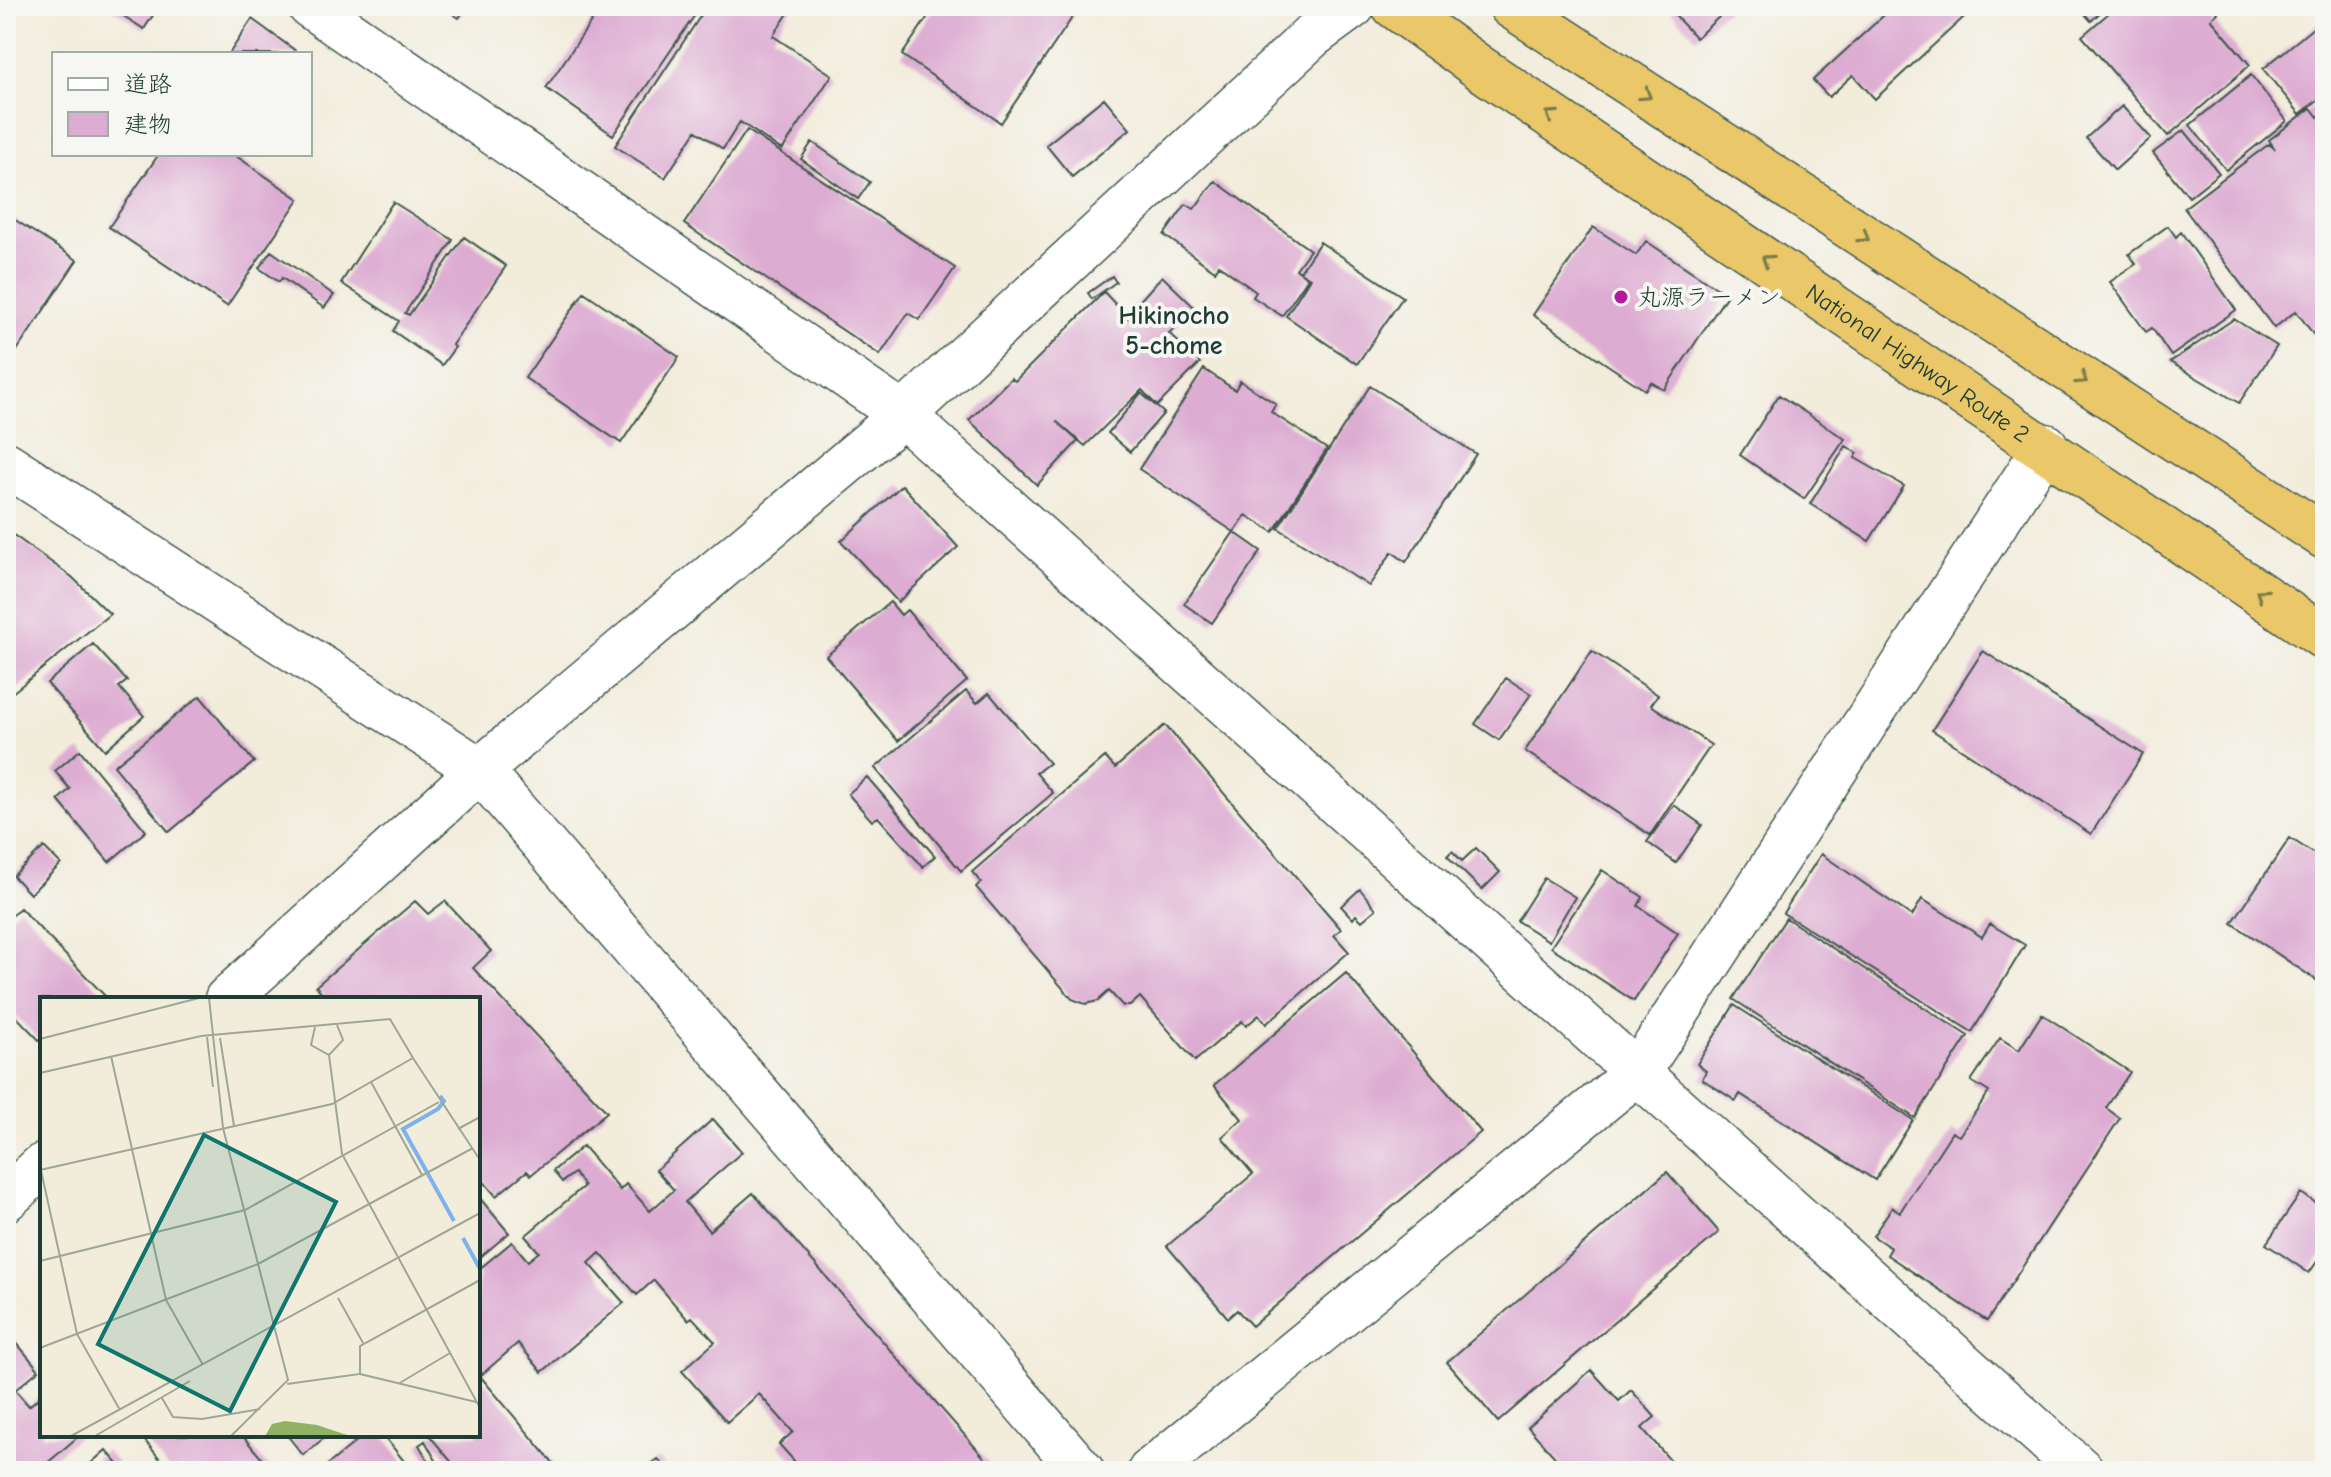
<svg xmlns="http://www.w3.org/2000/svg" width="2331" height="1477" font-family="'Comic Neue','Klee One',sans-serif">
<rect width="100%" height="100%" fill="#f6f6f2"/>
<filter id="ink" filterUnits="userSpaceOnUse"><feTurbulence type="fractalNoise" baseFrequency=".0125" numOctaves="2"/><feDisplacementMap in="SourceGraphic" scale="16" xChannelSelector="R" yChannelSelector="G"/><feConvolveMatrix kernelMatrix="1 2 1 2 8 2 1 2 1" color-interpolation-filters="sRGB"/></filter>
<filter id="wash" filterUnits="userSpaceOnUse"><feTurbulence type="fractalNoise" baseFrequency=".006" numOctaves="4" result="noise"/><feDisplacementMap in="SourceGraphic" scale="32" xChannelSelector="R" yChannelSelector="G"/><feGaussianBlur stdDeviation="1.8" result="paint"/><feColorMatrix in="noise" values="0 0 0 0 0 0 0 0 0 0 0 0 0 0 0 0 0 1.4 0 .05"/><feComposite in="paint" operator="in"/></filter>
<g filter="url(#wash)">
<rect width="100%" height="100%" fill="#f2ecdb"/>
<g id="blocks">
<path fill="#ddacd2" d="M108,6H159L144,29Z
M440,6H467L459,18Z
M602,6H701L613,135L546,88Z
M707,6H793L773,36L832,75L782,150L740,122L723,149L696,131L665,178L615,146Z
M935,6H1080L1001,123L902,55Z
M1666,6H1731L1696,38Z
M1894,6H1976L1875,99L1853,75L1829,97L1813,80Z
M2078,6H2107L2091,21Z
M2117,6H2212L2218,13L2211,19L2250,65L2168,136L2082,36Z
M2325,18V94L2300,114L2263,69Z
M252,19L300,54H229Z
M2251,75L2287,121L2226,170L2190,125Z
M1104,98L1130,129L1072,177L1046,145Z
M2122,106L2151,138L2115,170L2086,138Z
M2311,108L2318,117L2325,111V333L2317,339L2296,311L2274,328L2184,208L2269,144L2275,149L2269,140Z
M747,130L955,268L919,320L908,313L880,355L684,224Z
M2184,130L2219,173L2189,197L2153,153Z
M812,142L870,182L858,199L801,159Z
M159,154H233L299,199L227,306L109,227Z
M1215,181L1310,250L1296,269L1308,278L1282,316L1253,297L1256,292L1219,265L1215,271L1164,235L1186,204L1194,209Z
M393,202L453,240L405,313L409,315L464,237L506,266L452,345L455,347L442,365L393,331L399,321L341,283Z
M6,214L77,260L6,367Z
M2168,226L2176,237L2181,232L2236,310L2171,356L2152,328L2146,332L2110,282L2136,264L2129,254Z
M1593,227L1636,255L1646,241L1727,295L1664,390L1651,382L1645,390L1533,315Z
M1320,242L1403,297L1357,364L1286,316L1310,278L1300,272Z
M271,251L334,295L324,308L282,278L279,282L259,268Z
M1112,276L1116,282L1092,299L1088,293Z
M1162,276L1194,307L1179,323L1164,310L1179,324L1169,333L1200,363L1157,406L1142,390L1085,446L1056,421L1078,441L1037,485L969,420L1011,378L1015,381L1104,292L1131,321L1141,311L1135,306Z
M584,292L679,357L621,443L525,378Z
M2234,319L2277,346L2239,403L2170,362Z
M1204,369L1235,390L1240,381L1276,404L1271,412L1327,449L1273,532L1246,515L1234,532L1139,469Z
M1370,386L1476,454L1406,562L1392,552L1369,586L1278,528Z
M1141,393L1164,413L1130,452L1108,433Z
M1779,395L1845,439L1804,499L1740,455Z
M1846,446L1858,453L1855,458L1904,486L1869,541L1810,504Z
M902,485L958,547L898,602L841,541Z
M1234,532L1261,551L1212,623L1184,604Z
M12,534L72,577L110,614L6,698V539Z
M890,602L901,615L907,610L967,681L898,741L826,656Z
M93,644L127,681L119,687L144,716L105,750L47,683Z
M1592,651L1658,695L1651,705L1711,745L1650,835L1525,751Z
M1983,651L2143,754L2091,834L1932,730Z
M1506,678L1531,694L1499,740L1475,724Z
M966,691L977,703L989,693L1049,763L1036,773L1053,793L961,871L875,768Z
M200,696L254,762L169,832L114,766Z
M1165,725L1341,929L1334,935L1349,952L1266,1024L1259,1015L1246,1026L1242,1021L1195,1061L1140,997L1130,1006H1123L1109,991L1098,1001L1085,1004L1072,999L976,887L981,882L972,872L1105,757L1115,768Z
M80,750L146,831L109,862L58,800L70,789L55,771Z
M867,777L935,856L923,867L878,817L872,821L848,794Z
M1674,805L1702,825L1676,863L1647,842Z
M2290,838L2325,861V986L2232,923Z
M44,847L61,864L30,894L13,876Z
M1476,848L1500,872L1482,890L1447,856L1452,851L1462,861Z
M1821,854L1912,916L1922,899L1982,937L1990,924L2025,945L1972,1032L1783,913Z
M1602,870L1643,897L1638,906L1678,933L1634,1001L1551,947Z
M1544,878L1575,897L1549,941L1517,921Z
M1360,889L1376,909L1362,921L1356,915L1353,919L1341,906Z
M415,901L428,914L445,901L491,951L473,968L607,1112L531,1175L527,1171L496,1196L478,1175V999H327L316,986Z
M20,908L108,999H42V1043L6,1006V921Z
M1786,918L1968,1036L1915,1118L1733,999Z
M1346,973L1481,1132L1252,1326L1237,1310L1228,1318L1167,1246L1253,1174L1222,1137L1242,1119L1214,1085Z
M1734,1005L1913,1120L1875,1180L1740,1094L1736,1101L1702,1079L1706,1071L1697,1064Z
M2042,1014L2130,1072L2106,1108L2120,1118L1987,1321L1887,1255L1891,1248L1873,1236L1892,1207L1900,1212L1952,1132L1959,1136L1989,1092L1971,1081L2000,1038L2019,1050Z
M713,1119L742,1152L685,1202L709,1231L753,1193L996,1471H883L879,1466L874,1471H803L779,1444L793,1432L759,1394L727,1422L682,1371L715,1342L692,1317L688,1320L654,1280L637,1295L600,1253L589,1263L624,1303L542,1372L518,1343L480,1376L560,1471H459L429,1435H478V1270L512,1242L528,1261L539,1252L525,1236L584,1186L574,1173L562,1182L553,1171L583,1146L620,1190L626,1184L650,1211L674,1190L656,1170Z
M1667,1172L1719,1232L1498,1422L1447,1362Z
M2301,1193L2325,1209V1250L2309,1273L2266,1244Z
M478,1196L509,1233L478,1259Z
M6,1330L39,1370L15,1390L29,1406L42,1395V1435H80L38,1471H20L6,1455Z
M1591,1370L1619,1401L1631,1390L1655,1417L1642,1428L1676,1467L1671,1471H1567L1528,1427Z
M140,1435H242L272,1471H170Z
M287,1435H328L303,1455Z
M364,1435H383L412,1471H320Z
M425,1441L442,1471H434L419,1445Z
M106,1450L124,1471H82Z
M658,1459L664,1466L659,1471H639Z"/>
</g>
</g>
<g filter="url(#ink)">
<use href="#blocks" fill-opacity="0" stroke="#3f574d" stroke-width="2"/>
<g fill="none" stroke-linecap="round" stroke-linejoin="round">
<g stroke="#3f574d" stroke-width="47">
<path id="minor" d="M310,6L903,415L2082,1471
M1150,1471L1639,1071L2046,446"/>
</g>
<g stroke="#3f574d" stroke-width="47">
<path id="tertiary" d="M6,464L480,770L1082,1471
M227,999L480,770L903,415L1312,36L1353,6
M6,1199L42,1166"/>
</g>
<g stroke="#3f574d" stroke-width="47">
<g id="trunk">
<path id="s1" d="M1394,6L1480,68L2325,638"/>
<path d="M1511,6L2325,537"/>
</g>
</g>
<use href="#minor" stroke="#fff" stroke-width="44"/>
<use href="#tertiary" stroke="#fff" stroke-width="44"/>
<use href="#trunk" stroke="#eac769" stroke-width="44"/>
</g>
<defs><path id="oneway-chevron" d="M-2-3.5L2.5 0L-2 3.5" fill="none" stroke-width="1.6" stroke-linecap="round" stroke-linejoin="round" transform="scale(2)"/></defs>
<g stroke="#7a7b4c">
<use href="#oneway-chevron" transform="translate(1646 95) rotate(33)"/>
<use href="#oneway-chevron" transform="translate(1551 115) rotate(-146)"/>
<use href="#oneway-chevron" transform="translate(1864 237) rotate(33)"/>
<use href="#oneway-chevron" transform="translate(1767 260) rotate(-146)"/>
<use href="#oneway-chevron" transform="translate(2082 379) rotate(33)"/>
<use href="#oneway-chevron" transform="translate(2261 594) rotate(-146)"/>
</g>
</g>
<circle fill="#b5179e" stroke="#f6f6f2" stroke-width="3" cx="1621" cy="297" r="8"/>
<g text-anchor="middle" stroke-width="8" stroke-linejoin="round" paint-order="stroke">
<g font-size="24" fill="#1f3d34" stroke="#f6f6f2" text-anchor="start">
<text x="1637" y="305">丸源ラーメン</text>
</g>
<g font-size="24" fill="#1f3d34" stroke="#f6f6f2">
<text dy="8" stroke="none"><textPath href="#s1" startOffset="634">National Highway Route 2</textPath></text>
</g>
<g font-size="26" font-weight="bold" fill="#1f3d34" stroke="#f6f6f2">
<text x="1174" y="324">Hikinocho<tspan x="1174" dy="30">5-chome</tspan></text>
</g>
</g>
<g transform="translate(40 997)">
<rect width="440" height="440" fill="#f2ecdb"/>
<path d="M245,424L277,428L310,439H225L232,427Z" fill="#91b266"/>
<path fill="none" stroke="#7eb2ec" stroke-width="4" d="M400,99L404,104L398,112L363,132L414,224M423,241L440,272"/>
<path fill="none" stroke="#9ea698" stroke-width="2" d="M169,1L183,131L248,383L191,439M275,30L271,48L289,58L303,43L297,28M167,40L173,90M180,41L194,129M0,42L159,1M289,58L302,157L440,411M71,59L126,303L163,368M0,76L161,39L350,22L373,61M331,85L382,178M418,132L440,120M0,169L37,337L80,413M0,173L292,107L373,61L440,163M0,264L205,213L399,105M298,301L323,346M0,351L218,267L433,151M320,377L436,405M247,387L320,377V349L440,283M358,387L410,356M122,401L133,420L162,422L220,412M31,439L440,216M55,439L150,384"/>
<path fill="#0f766e" fill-opacity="0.15" stroke="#0f766e" stroke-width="4" d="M164,138L296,205L190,414L58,347Z"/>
<rect width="440" height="440" fill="none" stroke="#1f3d34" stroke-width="4"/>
</g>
<rect width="2331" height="1477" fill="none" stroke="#f6f6f2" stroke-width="32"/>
<rect x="52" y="52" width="260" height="104" fill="#f6f6f2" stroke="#a0aca6" stroke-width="2"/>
<rect x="68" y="78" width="40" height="12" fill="#ffffff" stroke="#a0aca6" stroke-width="2"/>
<text x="124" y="92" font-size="24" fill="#1f3d34">道路</text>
<rect x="68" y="112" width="40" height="24" fill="#ddacd2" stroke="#a0aca6" stroke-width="2"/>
<text x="124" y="132" font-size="24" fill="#1f3d34">建物</text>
</svg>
